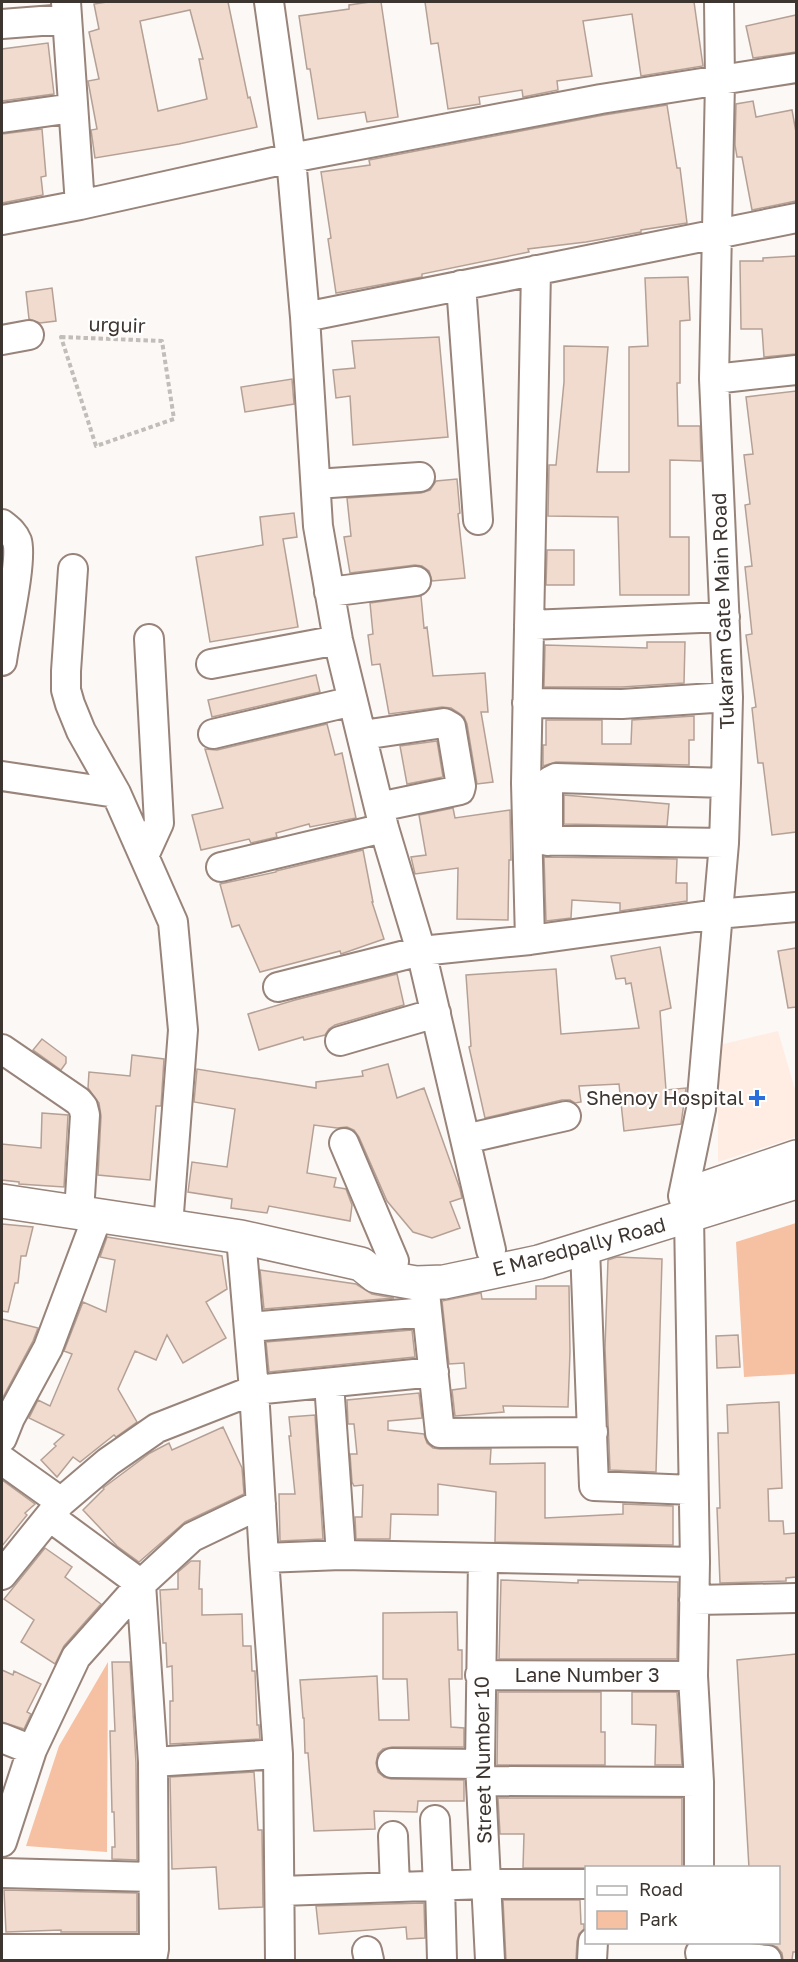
<svg xmlns="http://www.w3.org/2000/svg" width="798" height="1962" font-family="'Golos Text',sans-serif">
<rect width="100%" height="100%" fill="#fcf8f5"/>
<path fill="#ffede4" d="M778,1031L796,1093V1137L718,1162V1103L711,1047Z"/>
<path fill="#f6c0a2" d="M796,1223V1374L744,1377L736,1242Z
M108,1662L107,1852L26,1846L59,1746Z"/>
<path fill="#f1dbcf" stroke="#b5a095" stroke-width="1.5" fill-rule="evenodd" d="M107,2H228L248,98L250,97L257,127L179,144L95,158L91,130L97,129L88,81L99,79L89,32L99,29L94,4ZM190,10L203,59H199L207,99L158,111L140,21Z
M370,2H381L398,117L367,122L365,112L318,119L310,69H307L299,16L349,9V5Z
M425,2H694L703,66L641,76L632,14L583,21L592,76L557,81L558,90L523,97L522,90L479,97L480,104L448,109L438,43L431,44Z
M796,15V52L753,58L746,26Z
M48,43L54,94L2,101V49Z
M753,101L756,117L792,110L796,132V201L752,210L742,157H737L735,145L736,104Z
M667,105L677,168H680L687,223L641,230V232L586,242L528,249L529,252L422,274V277L336,293L328,239L331,238L321,172L370,165L369,160L604,115Z
M42,129L46,176L41,177L43,195L2,203V134Z
M796,256V354L764,357L762,329H741L740,261H763V258Z
M688,277L690,320L680,321V383H677L678,426H700L701,461L670,460V537H689V595H620L618,517L548,516L549,465H556L564,382V346L608,347L597,472H629V347L648,346L645,278Z
M52,288L56,321L40,323L29,319L26,292Z
M439,337L448,437L353,445L350,396L336,398L333,370L355,368L352,341Z
M292,379L294,404L245,412L241,387Z
M796,391V832L772,835L763,763H758L752,708L756,707L746,635L752,634L745,567L752,566L745,505L750,504L744,455L753,454L746,397Z
M457,479L460,513L458,514L465,578L432,581L429,571L422,566L415,565L350,573L344,537L351,536L347,498L421,493L430,490L436,481Z
M294,513L297,537L283,539L298,627L210,642L196,557L263,545L260,517Z
M547,550H574V585H546Z
M421,596L424,628L427,627L433,676L485,673L488,712H481L493,782L477,784L467,724L464,717L459,713L451,708L442,707L389,714L380,664L372,665L368,635L373,634L370,603Z
M647,642H685L684,683L622,687H544L545,645L647,648Z
M316,675L320,692L212,717L208,700Z
M694,716V740H689V765L556,762L543,766V745H546V720H602V744H631L632,720Z
M327,724L335,755L342,753L356,818L310,827L309,824L276,833L277,837L251,843L249,839L201,850L192,815L223,808L205,749L217,750Z
M437,741L443,777L407,784L400,746Z
M564,795L669,804L667,826L564,824Z
M453,808L455,818L510,810L511,860H509L508,920L457,919L458,868L415,874L411,857L426,855L419,815Z
M363,850L373,902H372L384,939L341,954L340,951L260,972L239,925L232,927L220,884L276,872V871Z
M544,857L677,859L676,883H687V901L620,911V903L572,900L571,918L546,921Z
M660,947L671,1008L660,1011L666,1090L686,1088L681,1124L624,1131L619,1084L579,1086L581,1102L575,1103L570,1100H562L485,1118L469,1047L471,1046L466,975L556,969L561,1034L639,1028L631,983L626,984L625,978L616,979L611,956Z
M796,948V1007L788,1008L778,951Z
M397,974L404,1005L335,1025L329,1029L325,1035L304,1040L303,1037L259,1050L248,1014L295,1000Z
M42,1039L66,1057V1063L61,1070L33,1050Z
M132,1055L164,1059L161,1106H156L150,1180L98,1175L101,1116L99,1103L88,1088L89,1072L130,1076Z
M388,1064L397,1098L424,1088L460,1189L462,1198L450,1202L460,1228L432,1238L413,1232L387,1201L359,1137L354,1130L347,1127L337,1128L314,1125L307,1173L336,1178L334,1187L346,1189L352,1205L350,1221L269,1206L267,1213L231,1208L232,1199L188,1192L192,1162L227,1167L235,1109L194,1102L197,1069L316,1088V1082L363,1076L362,1071Z
M42,1113L68,1115L64,1187L19,1184V1182L2,1180V1144L41,1148Z
M2,1224L33,1227L26,1256H21L18,1283H15L8,1312L2,1311Z
M107,1237L222,1256L227,1289L206,1302L226,1338L183,1363L167,1335L156,1360L135,1351L118,1389L137,1422L116,1437L114,1435L80,1462L73,1457L57,1477L41,1460L56,1446L54,1444L64,1435L29,1418L38,1400L50,1406L72,1354L64,1351L83,1302L106,1312L115,1260L100,1257Z
M617,1257L662,1259L656,1472L610,1470L605,1348L608,1260Z
M260,1270L356,1284L372,1294L394,1298L264,1309Z
M536,1286H569L570,1352L568,1407L503,1406L504,1412L455,1416L452,1390L466,1388L464,1363L449,1364L442,1301L481,1293L482,1299H536Z
M2,1319L38,1328L33,1341L2,1399Z
M412,1330L415,1357L269,1372L266,1342Z
M738,1335L740,1367L717,1368L716,1336Z
M419,1393L422,1418L388,1421V1430L424,1434L427,1443L433,1448L440,1449H491L490,1464L545,1463V1518L623,1514V1504L673,1506V1545L495,1542L496,1492L438,1484V1515L391,1514L390,1539H356L355,1517H362L363,1485L354,1486L352,1482L350,1454H357L354,1424H348L347,1400Z
M779,1402L782,1488L768,1489L769,1521H783L784,1534L796,1533V1577L786,1578V1581L720,1583L717,1508H720L718,1433H728L727,1405Z
M315,1415L323,1539L280,1541L279,1494H295L289,1436H291L289,1417Z
M223,1427L242,1468L244,1494L185,1522L139,1562L117,1546L83,1510L104,1489L103,1488L150,1453L169,1443L172,1450Z
M2,1480L35,1504L25,1513L27,1515L2,1546Z
M45,1548L72,1567L65,1577L101,1604L64,1646L55,1664L21,1642L34,1620L4,1599Z
M191,1561H200L199,1589H202V1615L242,1614L243,1646H251L252,1671H255L257,1725H259L260,1739L170,1744V1701H173L172,1666L167,1667L166,1643H163L160,1590L178,1589V1572Z
M501,1580L578,1583V1580L678,1582L677,1659H499Z
M457,1612L458,1650H462V1679H449L451,1727L464,1728V1747H392L383,1749L378,1754L376,1763L378,1772L384,1777L391,1779L464,1780V1801H418L417,1812L374,1811L375,1829L314,1831L308,1753H305L304,1718H303L300,1680L377,1676L379,1720H409L407,1679H383V1613Z
M796,1654V1952H793L792,1960H783L782,1953L777,1947L758,1942H778V1868H749L737,1660Z
M112,1662H130L136,1763L137,1860L112,1859V1847H115L114,1812H112L110,1731H115Z
M2,1670L13,1675L14,1671L41,1684L27,1712L31,1714L24,1729L2,1722Z
M498,1692H601V1732H605V1765H497Z
M632,1692H677L682,1765H655L656,1725L632,1724Z
M254,1772L258,1830H262L263,1907L219,1909L216,1867L172,1869L170,1777Z
M498,1798H682V1868H523L524,1834H500Z
M4,1890L137,1893V1932H61V1930L6,1932Z
M503,1900H580L581,1924H584V1929L579,1934L577,1941L576,1960H506Z
M424,1903L425,1938L407,1939L406,1927L319,1934L316,1906Z"/>
<g fill="none" stroke-linecap="round" stroke-linejoin="round">
<g stroke="#98847a" stroke-width="32">
<path id="minor" d="M66,2L80,205
M269,2L291,158L305,317L796,218
M2,24L67,19
M2,118L73,108
M2,220L80,205L291,158L601,99L796,68
M461,285L478,520
M305,317L318,526L338,640L384,828L421,951L491,1250
M2,340L29,335
M714,379L796,370
M316,484L420,477
M2,524C8,529 14,533 17,541C23,560 5,637 2,661
M73,569L66,671V690L70,704L81,731L116,793L173,922L183,1030L168,1226
M329,592L416,581
M529,625L725,617
M211,664L338,640
M527,703L622,704L728,697
M213,734L353,701
M363,735L444,723L451,727L461,786L460,790L379,807
M2,776L116,793
M528,840L724,843
M548,841V790L550,781L556,778L726,783
M144,856L159,823L149,639
M221,867L384,828
M530,940L526,783L536,270
M278,987L421,951L530,940L717,914L796,907
M340,1041L436,1013
M2,1049L78,1101L83,1107L85,1115L79,1213
M465,1139L566,1116
M344,1143L394,1261
M241,1237L254,1390L264,1558L278,1754L280,1960
M585,1248L594,1486L693,1490
M424,1283L440,1433L593,1432
M249,1327L427,1312
M329,1383L341,1555
M2,1438L10,1418L48,1348L98,1215
M2,1460L61,1502L108,1462L157,1428L254,1390L434,1372
M50,1517L141,1584L153,1762L154,1949
M264,1558L341,1555L695,1562
M483,1559L480,1764L490,1960
M2,1575L61,1502
M694,1600L796,1598
M480,1675L693,1676
M2,1738L32,1750
M153,1762L278,1754
M392,1763L480,1764
M481,1781L699,1782
M435,1820L438,1886
M393,1836L395,1887
M2,1842L32,1750L76,1657L141,1584L192,1537L261,1504
M699,1868V1782L693,1676L695,1562L689,1216L683,1196L701,1109L724,843L726,783L728,697L714,379L720,81L719,2
M2,1873L152,1877
M440,1886L442,1960
M281,1891L486,1884H586
M2,1949H154L152,1960
M367,1951L369,1960
M700,1953L767,1960
M592,1960L593,1942"/>
</g>
<g stroke="#98847a" stroke-width="36">
<path id="major" d="M700,1190L796,1157
M2,1201L241,1237L361,1264L376,1276L416,1283L444,1282L539,1262L796,1182"/>
</g>
<path stroke="#c2bdb9" stroke-width="4" stroke-dasharray="4.5 3" stroke-linecap="butt" d="M61,337L162,341L174,419L96,446Z"/>
<use href="#minor" stroke="#fff" stroke-width="28"/>
<use href="#major" stroke="#fff" stroke-width="33"/>
</g>
<path fill="#2b6dda" stroke="#fff" stroke-width="2" d="M754 1089h6v6h6v6h-6v6h-6v-6h-6v-6h6z"/>
<g text-anchor="middle" stroke-width="4.5" stroke-linejoin="round" paint-order="stroke">
<g font-size="20" fill="#3d3530" stroke="#fff">
<text transform="translate(117 325) rotate(2)" y="7">urguir</text>
<text transform="translate(723 611) rotate(-92)" y="7">Tukaram Gate Main Road</text>
<text transform="translate(579 1247) rotate(-15)" y="7">E Maredpally Road</text>
<text x="587" y="1682">Lane Number 3</text>
<text transform="translate(483 1760) rotate(-91)" y="7">Street Number 10</text>
</g>
<g font-size="20" fill="#3d3530" stroke="#fff" text-anchor="end">
<text x="744" y="1105">Shenoy Hospital</text>
</g>
</g>
<rect width="798" height="1962" fill="none" stroke="#3d3530" stroke-width="6"/>
<rect x="585" y="1866" width="195" height="78" fill="#ffffff" stroke="#b1aeac" stroke-width="1.5"/>
<rect x="597" y="1886" width="30" height="9" fill="#ffffff" stroke="#b1aeac" stroke-width="1.5"/>
<text x="639" y="1896" font-size="18" fill="#3d3530">Road</text>
<rect x="597" y="1911" width="30" height="18" fill="#f6c0a2" stroke="#b1aeac" stroke-width="1.5"/>
<text x="639" y="1926" font-size="18" fill="#3d3530">Park</text>
</svg>
